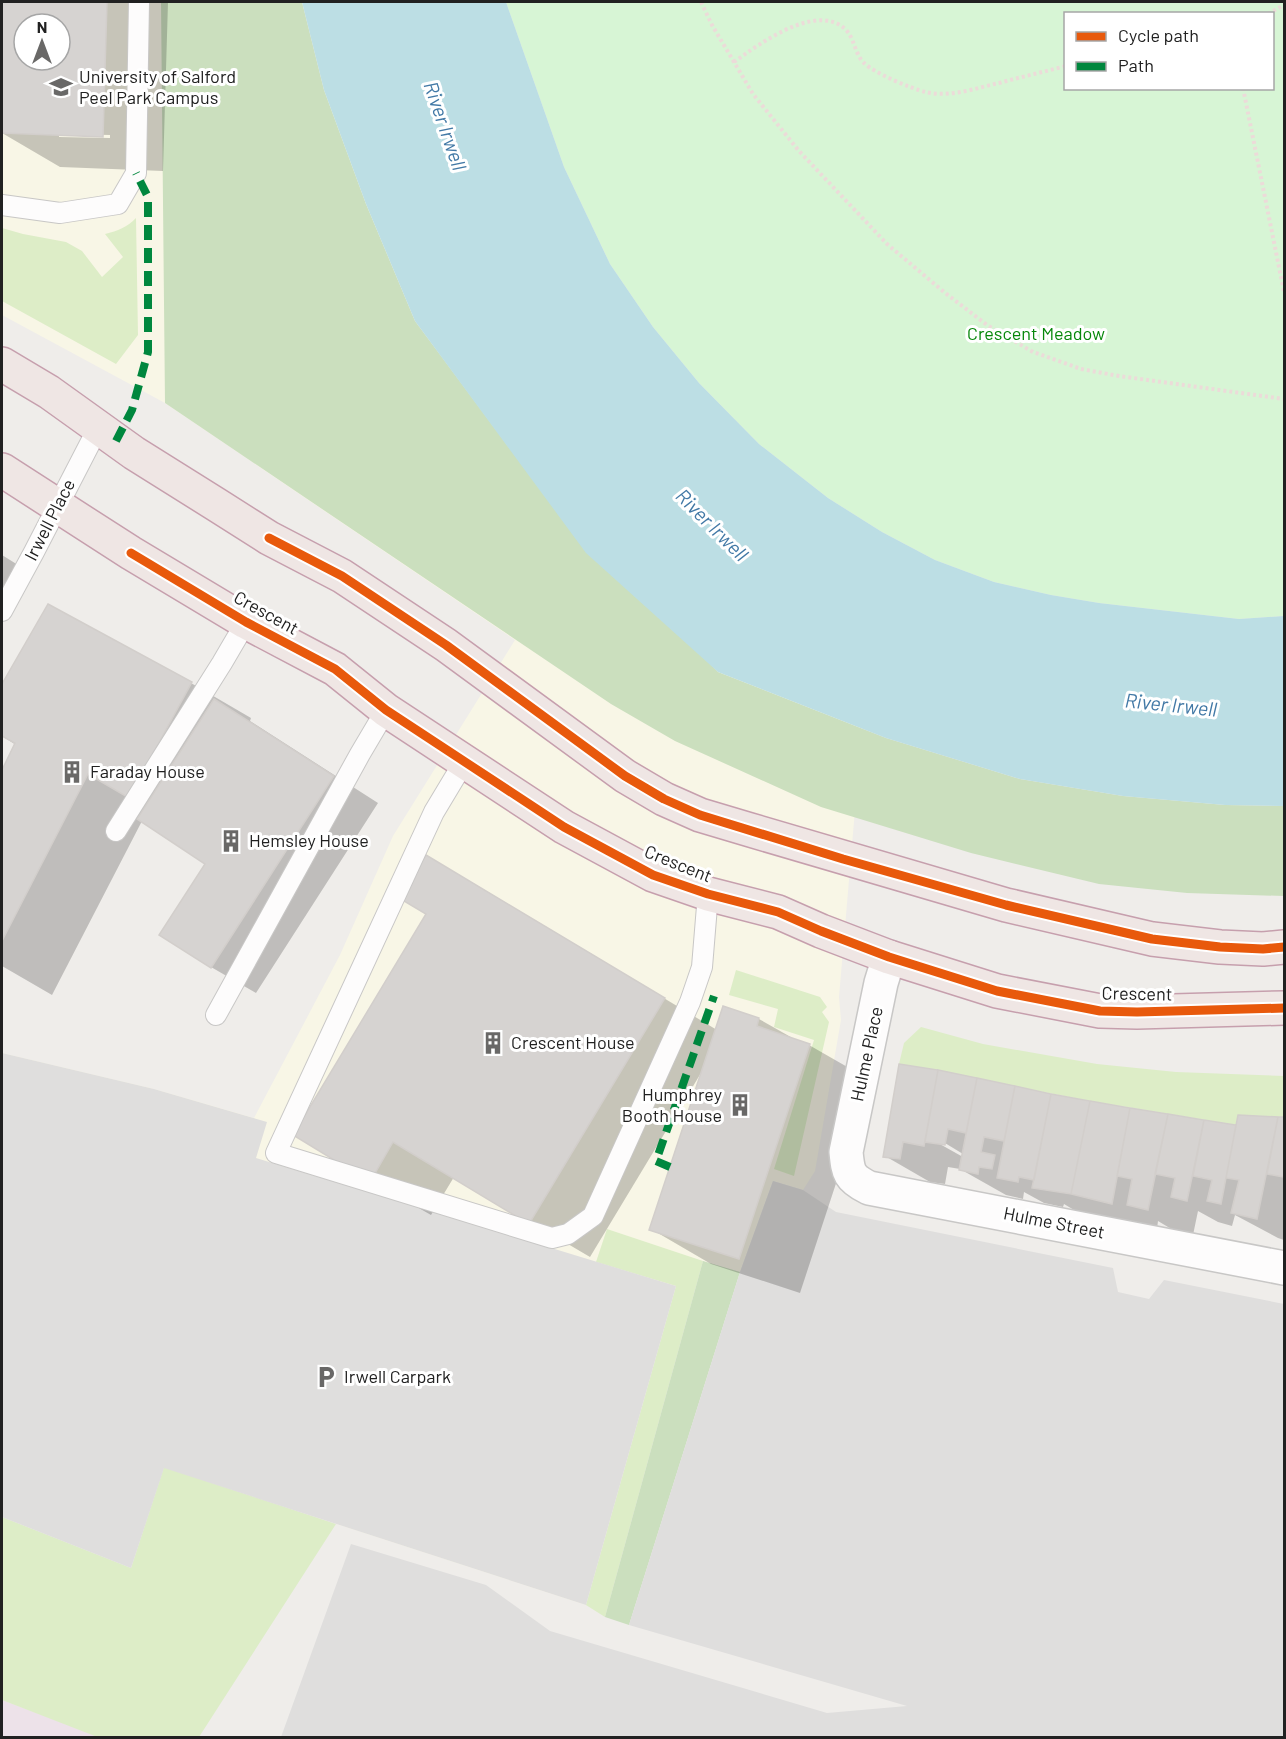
<svg xmlns="http://www.w3.org/2000/svg" width="1286" height="1739" font-family="Barlow,sans-serif">
<rect width="100%" height="100%" fill="#efedea"/>
<path fill="#ede2e9" d="M2,1700L100,1737H2Z"/>
<path fill="#f8f6e6" fill-rule="evenodd" d="M2,2H302L324,90L415,321L511,450L862,728L839,997L841,1020L815,1171L803,1190L773,1181L740,1272L689,1257L676,1286L586,1605L164,1468L2,1517V1053L154,1089L254,1118L340,955L393,836L515,640L165,403L2,315ZM24,24H60V60H24Z"/>
<path fill="#ddedc7" d="M136,218L138,335L116,364L2,301V228L23,234L66,242L82,251L102,277L123,257L105,234C118,231 127,227 136,218Z
M736,970L820,997L827,1007L822,1012L829,1022L794,1176L774,1169L814,1040L774,1027L778,1009L729,995Z
M921,1027L983,1044L1097,1064L1176,1072L1284,1076V1117L1239,1115L1236,1125L1090,1101L899,1064L904,1043Z
M607,1229L703,1261L605,1617L586,1605L676,1286L596,1262Z
M164,1467L336,1524L199,1737L100,1738L2,1700V1517L131,1568Z"/>
<path fill="#cbdfbe" d="M161,2H302L324,90L366,204L415,321L511,450L718,672L886,738L1020,779L1123,796L1225,805L1284,806V896L1187,893L1099,884L971,853L821,807L675,741L611,704L165,403Z
M703,1261L740,1272L629,1625L605,1617Z"/>
<path fill="#d7f5d5" fill-rule="evenodd" d="M506,2H1284V616L1239,619L1099,603L1051,595L994,582L935,560L882,532L828,498L759,444L699,383L653,327L610,264L564,167ZM1066,14H1272V88H1066Z"/>
<path fill="#dfdedd" d="M2,1053L154,1089L267,1122L256,1158L676,1286L586,1605L164,1468L131,1568L2,1517Z
M773,1181L803,1190L836,1212L1113,1268L1118,1292L1149,1299L1164,1280L1284,1304V1737H281L351,1544L486,1585L550,1631L827,1713L907,1706L629,1625L740,1272Z"/>
<path fill="#bcdee4" d="M302,2H506L564,167L610,264L653,327L699,383L759,444L828,498L882,532L935,560L994,582L1051,595L1099,603L1239,619L1284,616V806L1225,805L1123,796L1020,779L886,738L718,672L586,553L415,321L366,204L324,90Z"/>
<path fill="#0003" fill-rule="evenodd" d="M4,2H168L163,171L60,167L2,133V13H4ZM24,24H60V60H24ZM59,134L110,135V138L59,137Z
M2,555L26,570L2,619Z
M48,607L191,683L251,718L250,721L378,803L256,993L211,967L207,863L142,821L52,995L2,966V773L16,745L2,736V687Z
M487,892L717,1030L759,1019L796,1040L809,1045L870,1080L800,1293L711,1264L651,1229L701,1073L590,1257L454,1177L431,1215L370,1180Z
M901,1065L1090,1103L1238,1127L1240,1117L1284,1119V1240L1278,1238L1235,1215L1232,1226L1218,1222L1198,1211L1193,1235L1173,1230L1158,1221L1157,1229L1079,1213L1064,1204L1063,1207L1044,1203L1024,1192L1023,1199L1006,1195L960,1169L948,1167L945,1184L930,1182L885,1156ZM940,1140L963,1154V1157L938,1143Z"/>
<path fill="#d6d3d1" stroke="#d2cecb" stroke-width="1.5" fill-rule="evenodd" d="M2,2H107L103,137L2,133ZM24,24H60V60H24Z
M48,604L192,682L129,798L88,774L2,941V770L15,743L2,736V684Z
M214,699L334,776L211,968L159,935L205,864L137,819Z
M426,855L665,998L529,1224L393,1142L370,1182L293,1135L426,914L399,898Z
M723,1006L759,1018L757,1026L810,1044L739,1259L649,1230Z
M899,1064L938,1070L924,1146L903,1142L900,1159L883,1157Z
M938,1070L977,1078L966,1133L948,1129L945,1145L925,1142Z
M977,1078L1015,1086L1004,1141L984,1137L981,1152L995,1155L992,1169L979,1167L978,1174L959,1170Z
M1015,1086L1051,1094L1034,1180L1019,1177L1018,1182L997,1178Z
M1051,1094L1090,1101L1071,1194L1032,1188Z
M1090,1101L1130,1108L1112,1204L1071,1194Z
M1130,1108L1168,1114L1148,1210L1127,1205L1132,1179L1117,1176Z
M1168,1114L1204,1120L1187,1201L1171,1197L1175,1178L1155,1174Z
M1238,1115L1278,1117L1257,1219L1231,1213L1239,1180L1226,1178Z
M1278,1117H1284V1177L1267,1174Z
M1204,1120L1236,1125L1221,1204L1207,1201L1212,1180L1193,1176Z"/>
<g fill="none" stroke-linecap="round" stroke-linejoin="round">
<g stroke="#c8c7c6" stroke-width="22">
<path id="service" d="M2,205L60,213L118,204L136,173L139,2
M2,611L34,552L98,428
M464,762L434,812L276,1153L552,1238L568,1234L593,1216L690,1002L702,967L708,894
M116,831L222,663L246,622
M216,1015L360,754L386,710"/>
</g>
<g stroke="#c8c7c6" stroke-width="36">
<path id="minor" d="M889,957L881,983L846,1152C848,1173 849,1178 869,1188L1284,1268"/>
</g>
<g stroke="#c69fad" stroke-width="36">
<path id="trunk" d="M2,364L49,392L134,453L217,505L269,538L342,576L446,645L625,776L664,799L700,815L747,829L1006,905L1152,939L1220,947L1263,949L1284,947
M2,470L131,553L246,622L335,669L386,710L564,827L653,875L708,894L778,912L821,931L889,957L997,991L1100,1011L1137,1012L1284,1008"/>
</g>
<path stroke="#ecdbd9" stroke-width="4" stroke-dasharray="3 3" stroke-linecap="butt" d="M701,2L712,25L753,94L799,151L887,244L944,292L987,325L1033,352L1081,369L1119,376L1284,399
M1268,14L1284,5
M734,62C759,44 819,0 847,31C855,41 855,54 864,63C874,73 912,89 926,92C950,98 976,88 999,83C1021,77 1043,72 1066,66
M1243,88L1284,292"/>
<use href="#service" stroke="#fdfcfc" stroke-width="20"/>
<use href="#minor" stroke="#fdfcfc" stroke-width="33"/>
<use href="#trunk" stroke="#efe6e4" stroke-width="33"/>
<path stroke="#00873e" stroke-width="8" stroke-dasharray="15 8" stroke-linecap="butt" d="M116,441L132,410L148,352V197L136,173
M670,1167L656,1161L714,996"/>
<g stroke="#fff" stroke-width="13">
<path id="cycleway" d="M269,538L342,576L446,645L625,776L664,799L700,815L843,859L1006,905L1152,939L1220,947L1263,949L1284,947
M131,553L246,622L335,669L386,710L564,827L653,875L708,894L778,912L821,931L889,957L997,991L1100,1011L1137,1012L1284,1008"/>
</g>
<use href="#cycleway" stroke="#e8590c" stroke-width="9"/>
</g>
<defs>
<g id="university-bare" transform="scale(1.8)"><path d="M0-5L7-2L0 1L-7-2ZM-4 1L0 2.5L4 1V4Q0 6-4 4Z" fill="#696867" stroke="#fff" stroke-width="2.5" paint-order="stroke"/></g>
<g id="building-bare" transform="scale(1.8)"><path d="M-4-6H4V6H1V3H-1V6H-4ZM-2.5-4.3h1.7v1.8h-1.7ZM.8-4.3h1.7v1.8H.8ZM-2.5-1h1.7V.8h-1.7ZM.8-1h1.7V.8H.8Z" fill="#696867" stroke="#fff" stroke-width="2.5" paint-order="stroke"/></g>
<g id="parking-bare" transform="scale(1.8)"><path d="M-3.5-5.5H1a3.5 3.5 0 0 1 0 7H-1V5.5H-3.5ZM-1-3.4V-.6H.8a1.4 1.4 0 0 0 0-2.8Z" fill="#696867" stroke="#fff" stroke-width="2.5" paint-order="stroke"/></g>
</defs>
<g fill-rule="evenodd">
<use href="#university-bare" x="61" y="87"/>
<use href="#building-bare" x="72" y="772"/>
<use href="#building-bare" x="231" y="841"/>
<use href="#building-bare" x="493" y="1043"/>
<use href="#building-bare" x="740" y="1105"/>
<use href="#parking-bare" x="326" y="1377"/>
</g>
<g text-anchor="middle" stroke-width="6" stroke-linejoin="round" paint-order="stroke">
<g font-size="18" fill="#212121" stroke="#fff" text-anchor="start">
<text x="79" y="83">University of Salford<tspan x="79" dy="21">Peel Park Campus</tspan></text>
<text x="90" y="778">Faraday House</text>
<text x="249" y="847">Hemsley House</text>
<text x="511" y="1049">Crescent House</text>
<text x="722" y="1101" text-anchor="end">Humphrey<tspan x="722" dy="21">Booth House</tspan></text>
<text x="344" y="1383">Irwell Carpark</text>
</g>
<g font-size="18" fill="#06870a" stroke="#fff">
<text x="1036" y="340">Crescent Meadow</text>
</g>
<g font-size="18" fill="#212121" stroke="#fff">
<text transform="translate(50 520) rotate(-63)" y="6">Irwell Place</text>
<text transform="translate(266 613) rotate(29)" y="6">Crescent</text>
<text transform="translate(678 864) rotate(22)" y="6">Crescent</text>
<text transform="translate(1137 994) rotate(1)" y="6">Crescent</text>
<text transform="translate(867 1054) rotate(-78)" y="6">Hulme Place</text>
<text transform="translate(1054 1223) rotate(11)" y="6">Hulme Street</text>
</g>
<g font-size="20" font-style="italic" fill="#4279a6" stroke="#fff">
<text transform="translate(445 126) rotate(71)" y="7">River Irwell</text>
<text transform="translate(712 525) rotate(45)" y="7">River Irwell</text>
<text transform="translate(1171 705) rotate(6)" y="7">River Irwell</text>
</g>
</g>
<rect width="1286" height="1739" fill="none" stroke="#212121" stroke-width="6"/>
<rect x="1064" y="12" width="210" height="78" fill="#ffffff" stroke="#a6a6a6" stroke-width="1.5"/>
<rect x="1076" y="32" width="30" height="9" fill="#e8590c" stroke="#a6a6a6" stroke-width="1.5"/>
<text x="1118" y="42" font-size="18" fill="#212121">Cycle path</text>
<rect x="1076" y="62" width="30" height="9" fill="#00873e" stroke="#a6a6a6" stroke-width="1.5"/>
<text x="1118" y="72" font-size="18" fill="#212121">Path</text>
<g transform="translate(42 42)"><circle r="28" fill="#ffffff" stroke="#a6a6a6" stroke-width="1.5"/>
<path d="M0-4.5L10 22L0 15L-10 22Z" fill="#696867"/>
<text y="-9" font-size="16" font-weight="bold" text-anchor="middle" fill="#212121">N</text>
</g>
</svg>
